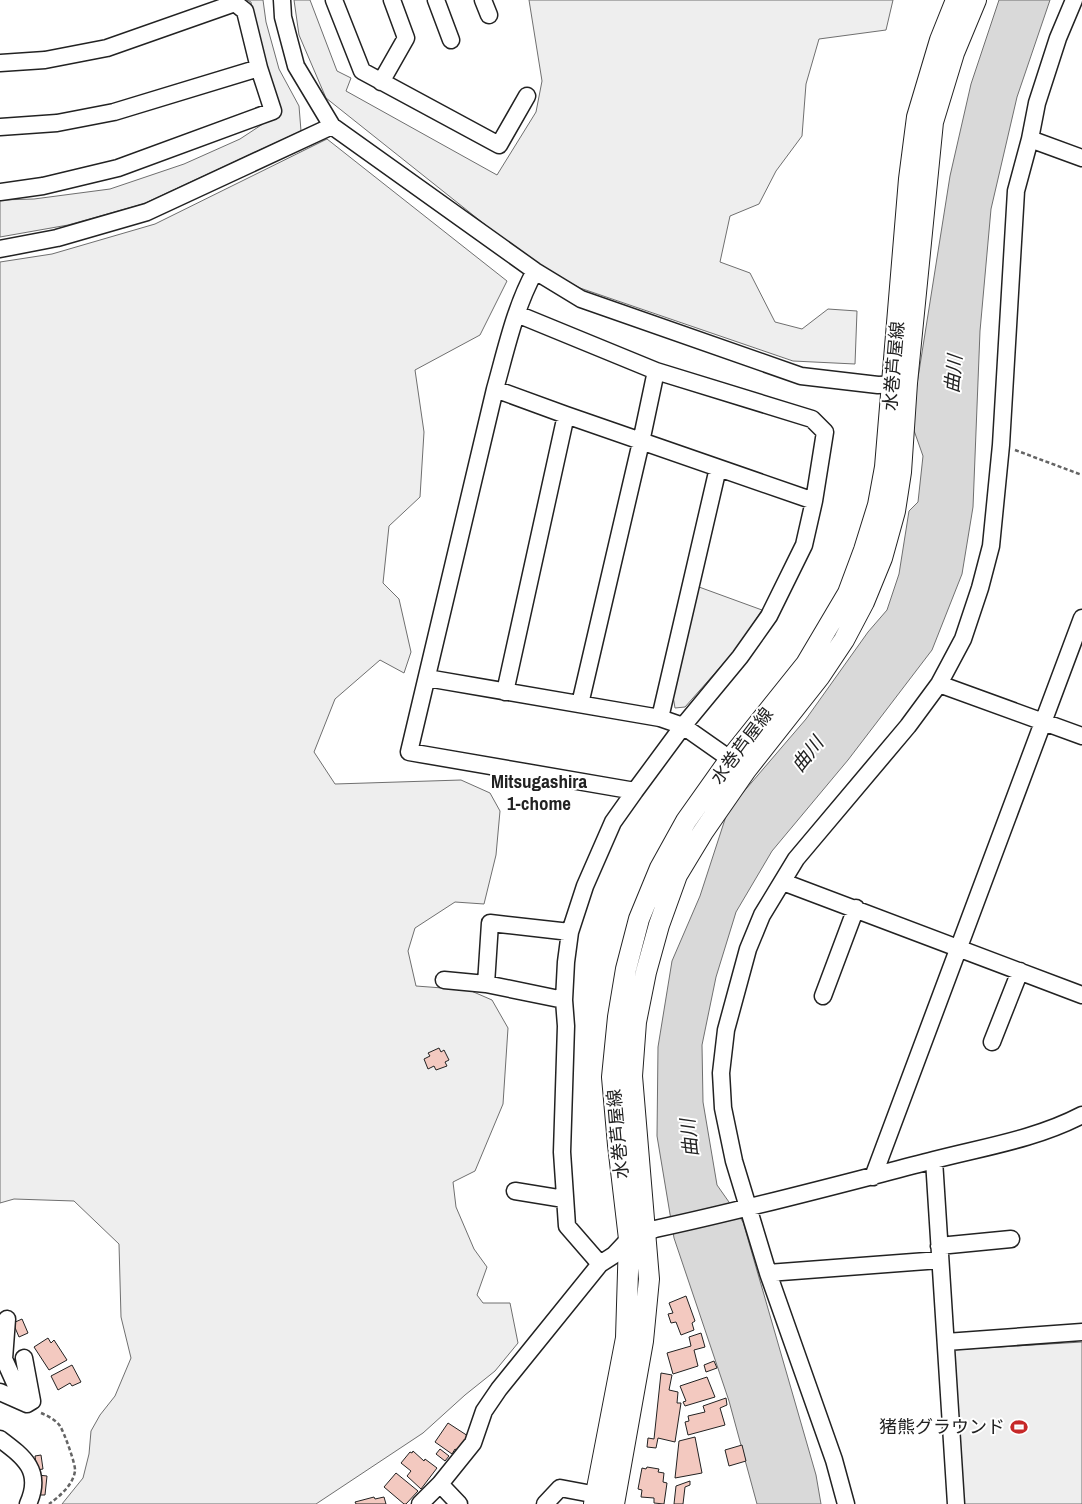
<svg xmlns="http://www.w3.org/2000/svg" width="1082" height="1504" font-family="'Archivo Narrow','Noto Sans JP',sans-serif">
<rect width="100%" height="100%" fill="#fff"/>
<path fill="#eee" stroke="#6f6f6f" d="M247,0H263L266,22L279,69L299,106L301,131L143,204L68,225L0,237V200L34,199L110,189L184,164L240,139L281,112L258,48L251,2Z
M294,0H310L337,71L351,78L346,91L497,175L536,112L542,81L529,0H893L886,30L819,39L806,84L802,136L776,171L759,204L730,216L720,262L750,273L775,322L802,329L828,309L857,311L855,364L793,361L580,288L532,262L326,98L299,35Z
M327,139L507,281L480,335L415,370L424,432L420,497L389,526L383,583L399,599L411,652L404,673L380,660L335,699L314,752L335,784L461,780L490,793L500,811L496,855L484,904L455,902L415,928L408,951L416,986L469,990L492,1000L508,1028L503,1104L475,1171L453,1182L456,1207L474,1249L487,1267L477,1295L483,1303H510L518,1343L495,1371L465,1395L423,1433L316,1504H62L83,1478L89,1454L91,1431L100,1415L115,1396L131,1358L121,1317L119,1244L74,1201L14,1199L0,1203V262L52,254L155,224Z
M699,587L762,610L737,648L685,707L675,708L673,696Z
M1082,1342V1504H962L951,1350Z"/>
<path fill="#d9d9d9" stroke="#6f6f6f" d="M999,0H1050L1017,97L991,209L980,331L973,507L962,574L932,650L848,760L772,851L736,912L716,977L702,1045L703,1102L717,1185L743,1222L816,1475L821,1504H757L729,1401L674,1238L657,1136L658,1047L672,961L700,896L728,810L806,719L868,632L887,610L899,574L909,511L918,502L923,456L911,422L950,176L971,84Z"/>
<path fill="#f3c9c0" stroke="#222" d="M439,1048L441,1052L444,1050L449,1060L445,1062L447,1066L436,1070L434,1066L428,1069L424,1059L430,1056L428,1053Z
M686,1296L695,1321L692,1323L694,1330L681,1335L676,1322L671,1323L668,1314L673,1313L669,1303Z
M22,1319L28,1333L19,1337L13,1323Z
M701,1333L705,1347L694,1350L698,1366L673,1374L667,1353L691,1346L689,1337Z
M48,1338L51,1343L54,1340L67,1360L49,1370L34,1347Z
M714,1361L717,1368L706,1372L704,1365Z
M72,1365L81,1382L72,1386L70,1383L58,1390L51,1376Z
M661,1373L672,1375L669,1390L678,1392L677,1403H681L675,1442L658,1438L656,1448L647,1447L648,1438L654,1439Z
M707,1377L715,1397L685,1406L683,1402L686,1401L680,1386Z
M726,1398L727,1405L720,1408L725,1425L688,1435L685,1422L689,1421L688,1416L705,1412L703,1406Z
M448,1423L468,1436L458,1451L455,1449L452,1454L435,1442Z
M695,1437L702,1473L675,1478L679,1441Z
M742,1445L746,1461L729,1466L725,1450Z
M440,1449L449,1456L445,1461L436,1454Z
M413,1451L424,1461L425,1459L437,1468L421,1489L407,1476L411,1471L401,1463L410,1452L412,1453Z
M41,1455L43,1469L37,1470L35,1456Z
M647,1467L659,1469L658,1472L664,1473L663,1482L667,1483L664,1504L654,1503V1498L641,1497L642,1490L638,1489L642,1468L646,1469Z
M396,1473L418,1491L406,1504H404L384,1487Z
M38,1475L47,1476L45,1495H37Z
M690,1481V1485L685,1487L683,1504H674L676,1486Z
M374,1497L375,1499L384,1497L386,1504H356L355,1502Z"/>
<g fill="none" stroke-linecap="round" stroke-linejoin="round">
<g stroke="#222" stroke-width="19">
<path id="minor" d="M282,0L283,17L296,66L332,126L535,271L581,299L801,376L878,385L904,384
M334,0L362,71L499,145L527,96
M436,0L451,40
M483,0L489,15
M0,63L45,60L107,48L235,3
M381,82L406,38L392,0
M0,127L57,123L114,112L259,68
M1030,139L1082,158
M0,192L43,186L118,168L273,111L259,68L245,11L235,3V0
M0,249L57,238L147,212L332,126
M517,314L656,371L812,419L825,432L814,501
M495,389L566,415L814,501L804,545L769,616L740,657L683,726L635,791L409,752Z
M495,389C506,350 515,307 535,271
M427,678L660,718L683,726L740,766
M939,684L1082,736
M505,692L566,415
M580,704L641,442L656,371
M660,718L718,468
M783,882L1082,995
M444,980L486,984L564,1000
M486,984L490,923L570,932
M823,996L856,908
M992,1042L1020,971
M934,1160L956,1504
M873,1177L1082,618
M515,1191L564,1199
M939,1246L1011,1239
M600,1264L567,1226L562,1152L566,1026L564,1000L566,962L570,932L585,886L613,822L635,791
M768,1273L940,1260
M7,1319L4,1359L18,1390L27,1404
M946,1342L1082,1332
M24,1358L32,1401L27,1404
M0,1392L27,1404
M0,1439C24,1457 43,1471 28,1504
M440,1484L459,1504
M420,1504L440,1484L473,1443L484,1411L499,1389L600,1264L614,1255L629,1239L655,1229C749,1209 841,1184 934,1160C984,1147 1036,1139 1082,1115
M545,1504L560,1488L608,1497
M846,1504L834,1460L768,1273L734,1161L723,1108L721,1073L726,1030L748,949L762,915L796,859L908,726L939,684L963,639L980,588L991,546L1001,445L1016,191L1030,139L1037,103L1058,38L1074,0"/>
</g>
<g stroke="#222" stroke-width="22">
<path id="major" d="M594,1504L626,1338L629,1239L618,1145L612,1077L618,1017L626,969L639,919L660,868L686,821L730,759L806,664L848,593L864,550L878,505L885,467L909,179L917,117L940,40L956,0
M614,1504L643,1341L649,1279L632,1076L636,1022L646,972L659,925L677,875L703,832L746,770L820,676L844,640L864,602L882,558L895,511L901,472L907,383L933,122L954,53L976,0"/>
</g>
<path stroke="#646464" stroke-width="2.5" stroke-dasharray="4 2.5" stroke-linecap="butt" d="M1015,450L1082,475
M41,1413C48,1416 56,1420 60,1426C64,1432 76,1465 75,1471C73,1485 60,1496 49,1504"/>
<use href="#minor" stroke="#fff" stroke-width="16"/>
<use href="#major" stroke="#fff" stroke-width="20"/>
</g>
<defs>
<g id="stadium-bare" transform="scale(1.35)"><path d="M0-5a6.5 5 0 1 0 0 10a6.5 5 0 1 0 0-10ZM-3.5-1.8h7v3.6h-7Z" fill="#c62828" stroke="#fff" stroke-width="2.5" paint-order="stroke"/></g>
</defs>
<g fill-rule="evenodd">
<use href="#stadium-bare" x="1019" y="1427"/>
</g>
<g text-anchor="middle" stroke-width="4" stroke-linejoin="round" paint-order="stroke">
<g font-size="18" fill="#222" stroke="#fff">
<text transform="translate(894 366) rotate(-85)" y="6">水巻芦屋線</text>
<text transform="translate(742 746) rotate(-53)" y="6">水巻芦屋線</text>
<text transform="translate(618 1134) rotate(-95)" y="6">水巻芦屋線</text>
</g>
<g font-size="18" fill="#222" stroke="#fff" text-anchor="end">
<text x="1005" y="1433">猪熊グラウンド</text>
</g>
<g font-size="19" font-style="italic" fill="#222" stroke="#fff">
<text transform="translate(953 374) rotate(-85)" y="7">曲川</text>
<text transform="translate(807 754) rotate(-52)" y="7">曲川</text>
<text transform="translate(689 1138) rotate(-96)" y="7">曲川</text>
</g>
<g font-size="19" font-weight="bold" fill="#222" stroke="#fff">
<text x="539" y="788">Mitsugashira<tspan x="539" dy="22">1-chome</tspan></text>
</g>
</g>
</svg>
